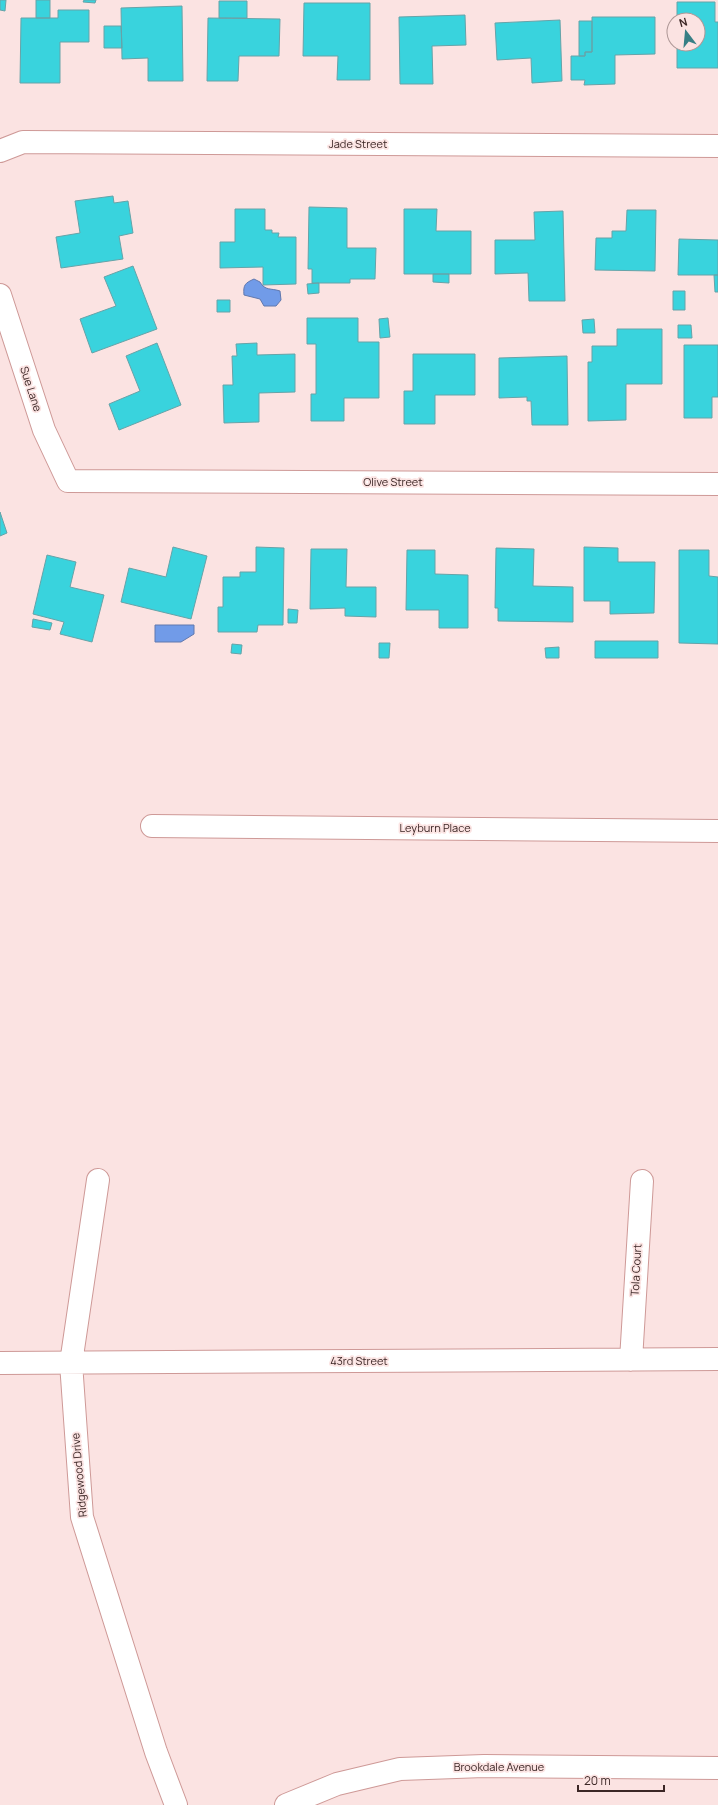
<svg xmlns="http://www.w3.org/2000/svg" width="718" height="1805" font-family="Manrope,sans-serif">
<rect width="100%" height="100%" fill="#fbe3e2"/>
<path fill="#719be8" stroke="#6178ae" d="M254,279L260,282C265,291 271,288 280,291L281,300L276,306H264L260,299L244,295C243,285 245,283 254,279Z
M155,625H194V634L181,642H155Z"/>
<path fill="#39d3dd" stroke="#66a3a8" d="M0,0H6L5,11L0,10Z
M36,0H50V18H36Z
M84,0H96L95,3L83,2Z
M219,1H247V18H219Z
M677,2H715V22H718V68H677V44H698V20H677Z
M304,3H370V80H337L338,56H303Z
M182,6L183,81H148V58L122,59L121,8Z
M58,10H89V42H60V83H20L21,18H58Z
M465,15L466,45L432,46L433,84H400L399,17Z
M592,17H655V54L615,55V84L584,85L585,80H571V56H585V52H592Z
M208,18L280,19L279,56H239L238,81H207Z
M560,20L562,81L532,83L531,58L497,60L495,23Z
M579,21H592V52H585V56H579Z
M104,26H121L122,48H104Z
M113,196L114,203L128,201L133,233L119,236L123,259L61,268L56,237L80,233L75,201Z
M309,207L347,208V248H376L375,279H350V283H312V269H308Z
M235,209H265V230H272V233H279L278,237H296V284L263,285V267L220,268V242H235Z
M404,209H437L436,231H471V274H404Z
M627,210H656L655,271L595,270L596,238H612V231H626Z
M563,211L565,301H529L528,273L495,274V240H535L534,212Z
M679,239L718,240V275H678Z
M133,266L157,329L92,353L80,319L116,306L104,277Z
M433,274H449V283L433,282Z
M714,275H718V292H715Z
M319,283V293L308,294L307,284Z
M673,291H685V310H673Z
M217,300H230V312H217Z
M307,318H358V342H379V398H344V421H311V394H316V344H307Z
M388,318L390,337L380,338L379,319Z
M594,319L595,333H583L582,320Z
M678,325H691L692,338H678Z
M617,329H662V384H626V420L588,421V362H592V346H617Z
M157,343L181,405L119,430L109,404L140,391L126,356Z
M257,343V355L295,354V392L259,393V422L224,423L223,385H233L232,356H237L236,344Z
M684,345H718V397H712V418H684Z
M413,354H475V395H435V424H404V391H413Z
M567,356L568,425H532L531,401H527V397L499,398V358Z
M0,512L7,533L0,536Z
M173,547L207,556L191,619L121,602L129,568L166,577Z
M256,547L284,548L283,625H258L257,632H218V607H223V577H240V572H256Z
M584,547L618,548V562H655L654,613L610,614V601H584Z
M496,548L534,549L533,586L573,587V622L498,621V608H495Z
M311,549H347L346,587H376V617L345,616V608L310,609Z
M407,550H435V574L468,575V628H439V610H406Z
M679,550H709V576L718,577V644L679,643Z
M47,555L76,562L70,587L104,595L92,642L60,634L64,622L33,614Z
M288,609L298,610L297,623H288Z
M33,619L52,623L50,630L32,627Z
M595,641H658V658H595Z
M379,643H390L389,658H379Z
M232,644L242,645L241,654L231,653Z
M559,647V658H546L545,648Z"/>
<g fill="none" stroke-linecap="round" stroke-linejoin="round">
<g stroke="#ce9997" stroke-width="24">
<path id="minor" d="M0,151L23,142L718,146
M0,295L44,430L68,481L718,484
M152,826L718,831
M98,1180L71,1363L82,1517L156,1752L176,1805
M631,1360L642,1181
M0,1363L718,1359
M286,1805L337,1784L400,1769L484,1766L718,1768"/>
</g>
<use href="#minor" stroke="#fff" stroke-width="22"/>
</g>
<g text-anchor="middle" stroke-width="3.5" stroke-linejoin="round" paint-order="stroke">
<g font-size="11" fill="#3b2625" stroke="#fbe3e2">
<text x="358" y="148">Jade Street</text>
<text transform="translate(31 389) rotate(72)" y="4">Sue Lane</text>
<text x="393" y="486">Olive Street</text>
<text x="435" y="832">Leyburn Place</text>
<text transform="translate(636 1270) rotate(-87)" y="4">Tola Court</text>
<text x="359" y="1365">43rd Street</text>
<text transform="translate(79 1475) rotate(-95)" y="4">Ridgewood Drive</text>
<text x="499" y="1771">Brookdale Avenue</text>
</g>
</g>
<g transform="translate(686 32) rotate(344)"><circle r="19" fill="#fbe3e2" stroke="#ae9796"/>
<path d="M0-3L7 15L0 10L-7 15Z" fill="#377f85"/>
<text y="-6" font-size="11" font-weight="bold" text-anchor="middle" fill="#3b2625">N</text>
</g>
<path d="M578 1785v6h86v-6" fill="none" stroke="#3b2625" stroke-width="2"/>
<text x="584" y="1785" font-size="12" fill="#3b2625" stroke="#fbe3e2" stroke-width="3" paint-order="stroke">20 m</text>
</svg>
